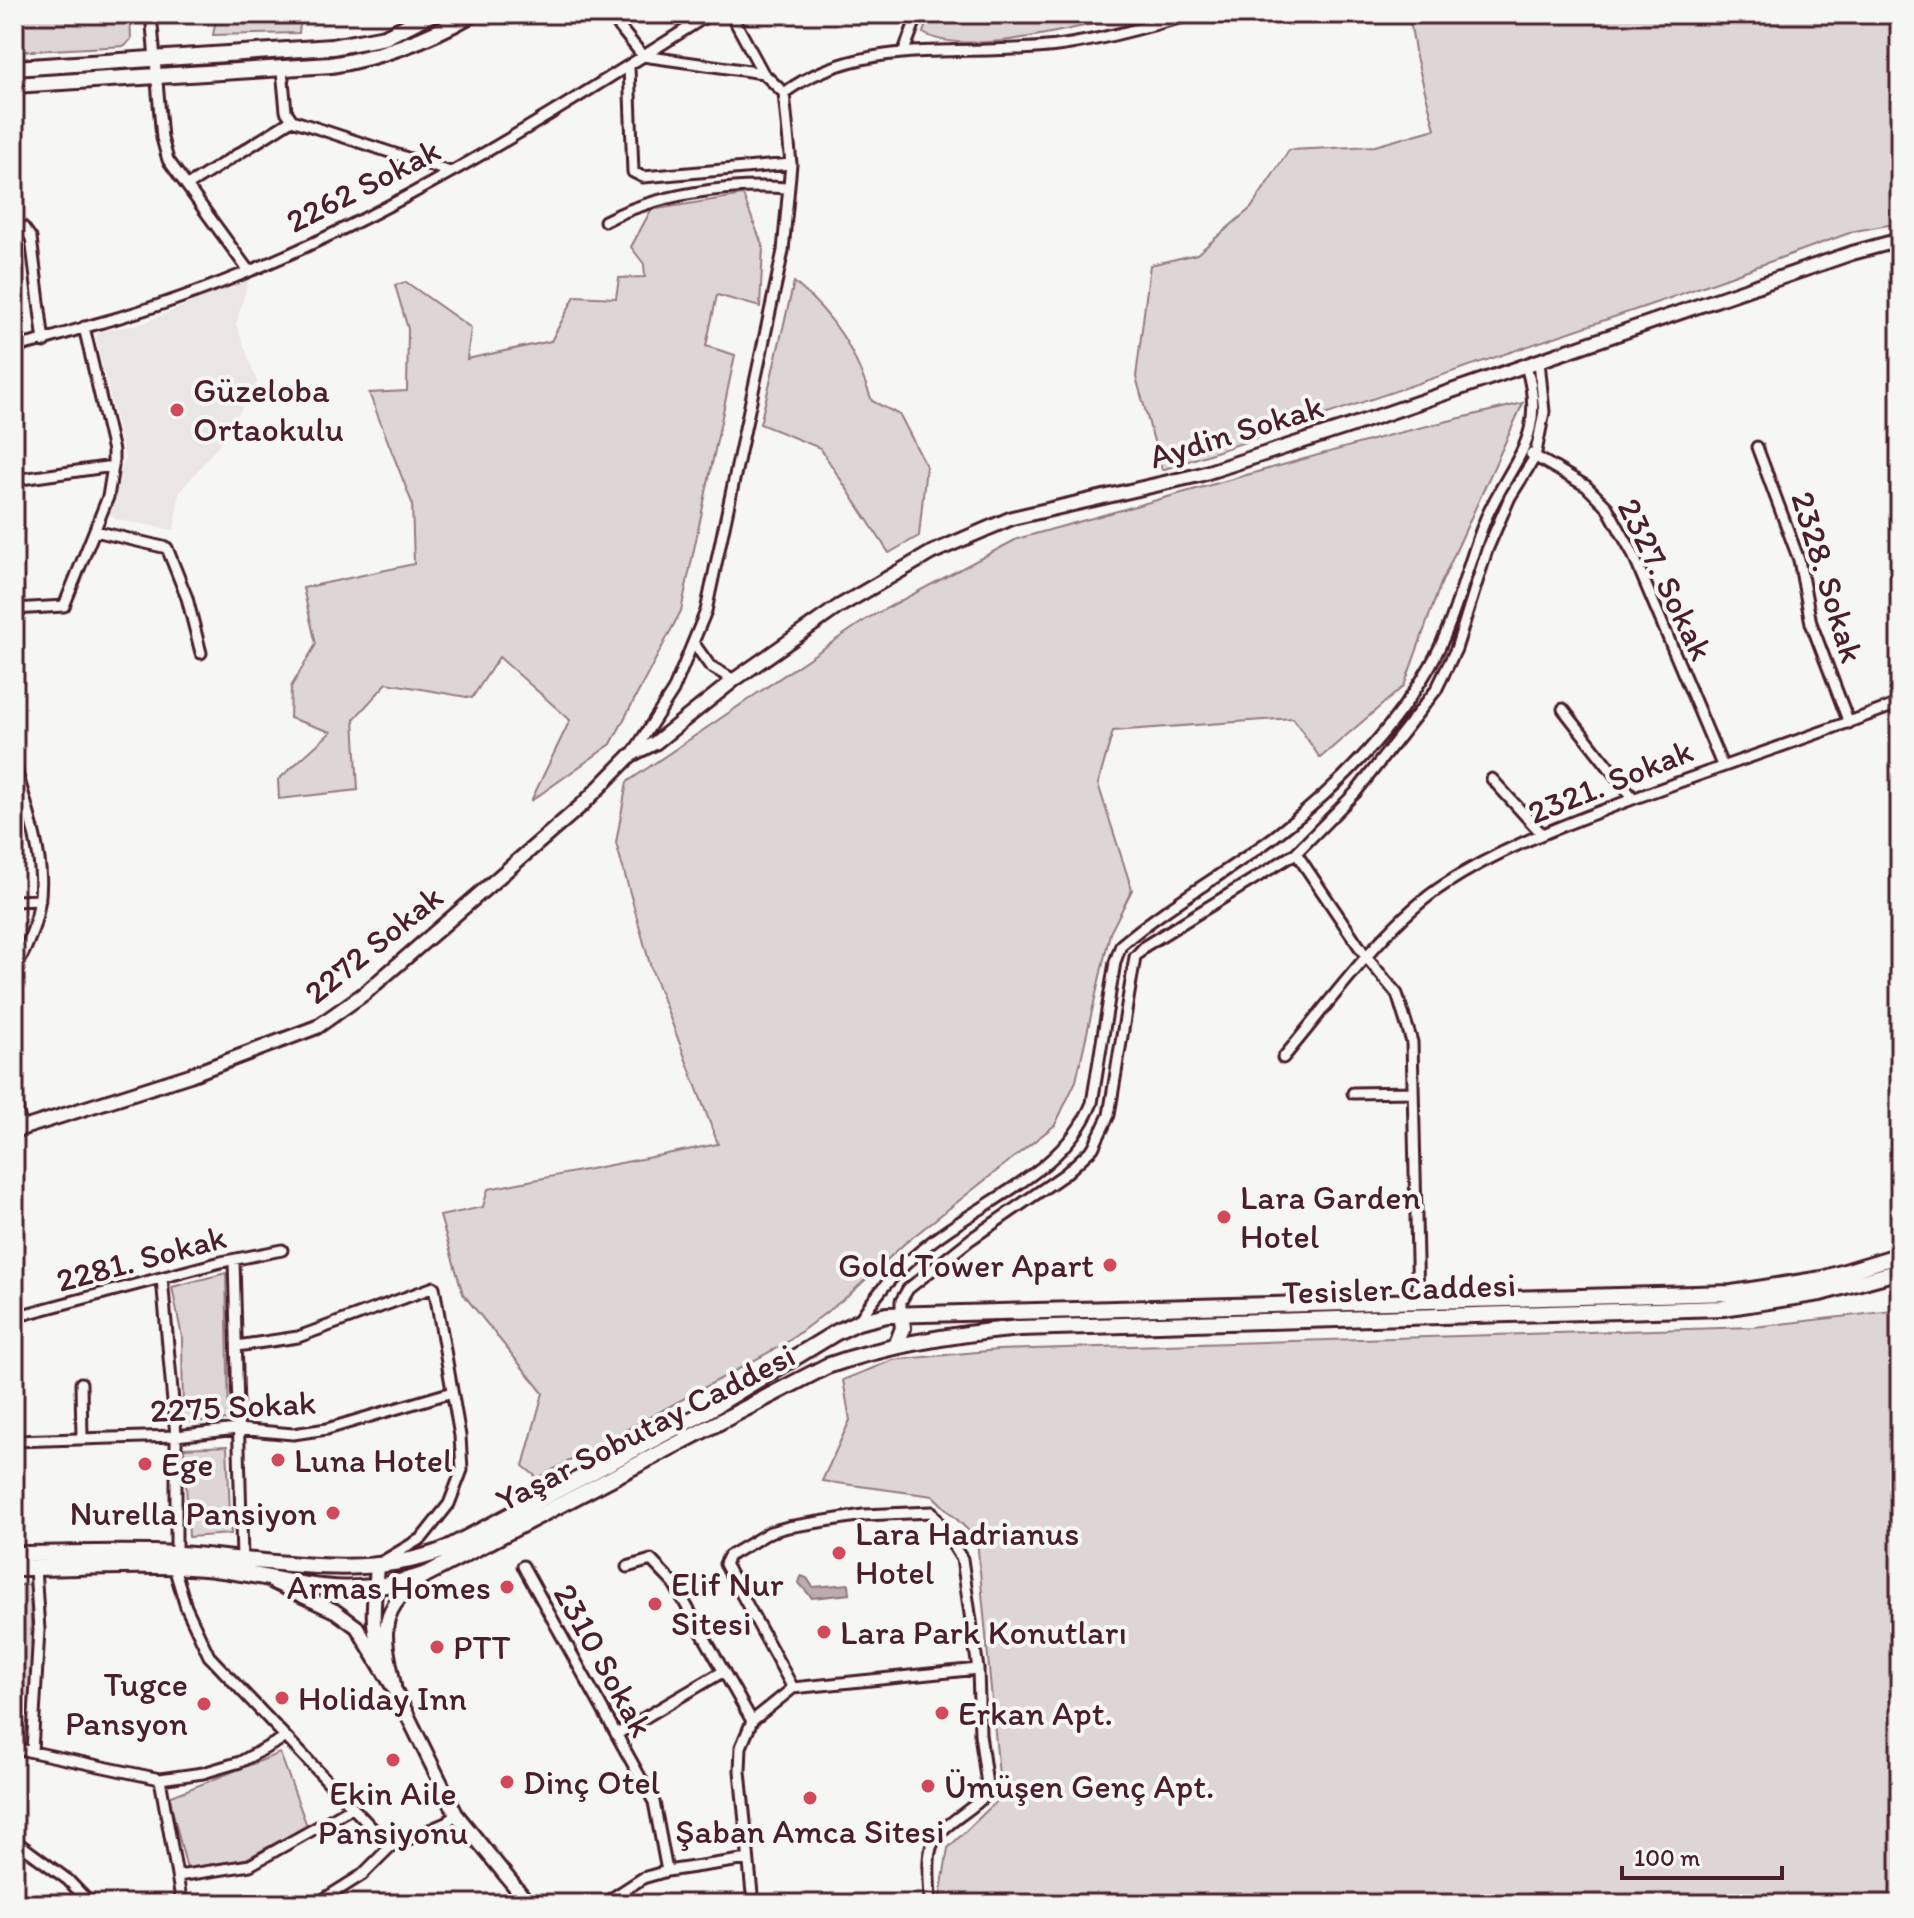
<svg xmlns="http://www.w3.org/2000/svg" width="1914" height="1918" font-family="Itim,sans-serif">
<rect width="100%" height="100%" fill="#f6f6f2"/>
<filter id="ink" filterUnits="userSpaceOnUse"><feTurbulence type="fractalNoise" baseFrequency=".0125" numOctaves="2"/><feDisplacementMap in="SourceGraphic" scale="16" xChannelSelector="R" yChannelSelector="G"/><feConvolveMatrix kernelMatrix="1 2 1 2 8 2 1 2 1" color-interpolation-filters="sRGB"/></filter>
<g filter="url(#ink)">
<path fill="#e9e6e3" d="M249,278L236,324L257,382L224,438L179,493L174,530L115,519L107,510L125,459L96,338L98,332L144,323Z"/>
<path fill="#ddd6d5" stroke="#947a80" stroke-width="2" d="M14,14H130L131,39L125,46L14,52Z
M217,14H301L299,33L213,35Z
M929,14H1136C1085,25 968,59 923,33Z
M1409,14H1900V223L1855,231L1667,299L1162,470L1136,377L1150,265L1197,254L1251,208L1289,150L1375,146L1435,129L1416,57Z
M743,195L763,247L760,307L717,295L706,346L735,355L681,611L611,744L531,801L570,720L499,657L472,698L387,683L354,719L358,790L279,799L278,780L331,732L290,718L291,687L316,644L303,588L414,564L412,503L369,393L407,391L408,329L395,285L406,282L471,328L467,359L551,341L575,296L616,298L619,278L645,277L644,264L631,247L651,210Z
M794,282C838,319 853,348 872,401L900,415L926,466L919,536L889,553L820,448L760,424Z
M1523,403L1440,586L1404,686L1320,758L1293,718L1113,731L1098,784L1132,890L1110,933L1076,1081L1055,1125L904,1244L849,1295L786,1343L538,1478L523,1466L543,1393L463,1294L440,1216L483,1207L488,1189L718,1144L651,968L616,843L627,782L868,618L1017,539L1390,435Z
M226,1273L229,1420L183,1422L182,1337L172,1287Z
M1900,1310V1904H939L948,1848L1001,1797L977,1539L933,1496L822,1481L850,1420L843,1380L893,1360L998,1350L1754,1327Z
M227,1446L231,1534L189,1537L184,1448Z
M14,1585H30L33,1710L26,1744L14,1742Z
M280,1753L307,1826L246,1859L187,1869L169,1797Z"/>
<path fill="#bbadae" stroke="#8e747a" stroke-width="2" d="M801,1576L807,1578L813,1587L849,1584L850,1594L812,1598L799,1583Z"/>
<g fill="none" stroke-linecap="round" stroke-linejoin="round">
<g stroke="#4a1f2b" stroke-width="15">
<path id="street" d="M151,14L162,138L168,160L248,270
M609,14L643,56L763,73L784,93
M731,14L763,73
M904,51L918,14
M629,67L633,172L643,177L791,164
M282,70L286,111L292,120L450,172
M187,186L292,120
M605,221C657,194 729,184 787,188
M14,225L23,227L31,238L44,342
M14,347C43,342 68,332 96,324C319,264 517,136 710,14
M1757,447L1799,560L1811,623L1849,723
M1531,454L1586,486L1607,507L1632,552L1722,765
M14,480L113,466
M95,531L167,548L187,598L201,653
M14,609L64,606L108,497L113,466V451L84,327
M695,645L710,666L734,680
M1563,709L1633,798
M633,753L673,691L706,611L783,251L791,164L784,93C865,33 971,59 1064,45C1108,39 1153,24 1196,14
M14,762C36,842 61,892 14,970
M1492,779L1542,834
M1296,853L1367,958L1397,994L1412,1042L1418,1303
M14,901L40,900
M1283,1058C1329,1004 1385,923 1444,885C1494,852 1553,829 1609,808C1705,771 1804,740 1900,703
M1353,1093L1413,1092
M14,1096L22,1129
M234,1260L242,1559
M162,1278L176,1436V1554
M901,1313V1301L908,1289L971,1239L1065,1174L1093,1148L1109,1115L1135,957L1145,946L1296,853L1356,792L1436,690L1456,649L1487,550L1510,497L1535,457L1544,412L1539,361
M14,1317L221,1262L282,1250
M858,1322C874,1297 895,1272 918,1253C974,1203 1062,1177 1092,1103L1115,962L1121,945C1169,904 1225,874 1275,836C1336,789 1392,732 1430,666C1456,621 1466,566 1486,518C1512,459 1548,437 1526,366
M237,1346L298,1337L434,1287L460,1436L462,1470L449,1504L422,1538L380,1563
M81,1383L82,1439
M14,1441L176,1436L237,1429L293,1434L327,1429L449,1393
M523,1566L654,1802L667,1871
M174,1567L186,1607L209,1656L390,1847
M627,1567L651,1560L674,1584L752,1721
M793,1688L725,1564L729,1556L770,1532L788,1527L863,1515L932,1512L962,1559L978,1669L980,1734L988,1792C973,1812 934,1826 930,1852C927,1868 930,1887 930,1904
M617,1734L724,1671
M14,1748L160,1779L203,1773L240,1762L284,1738
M32,1751L39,1630L35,1568
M160,1779L182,1904
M14,1840L68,1880L91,1904
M178,1876L250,1865L353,1807
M316,1904L362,1875L390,1847L446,1823L456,1814
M603,1904L643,1878L667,1871L748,1859
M753,1904L740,1771L741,1747L752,1721L793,1688L978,1669"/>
</g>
<g stroke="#4a1f2b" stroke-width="18">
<path id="secondary" d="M14,1131L190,1075L317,1027L365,993L582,805L631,755L655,743L734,680L838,607L931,553L1012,518L1199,475L1350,426L1852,253L1900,240
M377,1566C375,1598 369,1624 381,1655
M273,1582L335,1611L357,1627L396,1692L456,1814L529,1904
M394,1685C383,1631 376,1612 424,1576"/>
</g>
<g stroke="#4a1f2b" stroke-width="20">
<path id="primary" d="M14,68L332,47L385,37L431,14
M14,85L331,65C382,57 427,40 472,14
M896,1346L903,1328L901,1313
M14,1554C69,1554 124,1551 178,1554C264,1559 361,1582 444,1550L700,1415L835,1333L858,1322L887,1315L1732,1293L1822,1279L1900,1255
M14,1568C77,1568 141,1563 204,1568C293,1576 333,1606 427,1574L827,1366C890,1344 954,1334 1020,1328L1723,1308L1820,1293L1900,1271"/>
</g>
<use href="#street" stroke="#f6f6f2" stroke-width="9"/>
<use href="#secondary" stroke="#f6f6f2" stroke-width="12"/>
<use href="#primary" stroke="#f6f6f2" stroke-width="14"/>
</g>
</g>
<g fill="#d1495b" stroke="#f6f6f2" stroke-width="3">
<circle cx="177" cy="410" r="8"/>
<circle cx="1224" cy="1217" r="8"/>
<circle cx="1110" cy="1265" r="8"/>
<circle cx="278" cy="1460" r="8"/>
<circle cx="145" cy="1464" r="8"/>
<circle cx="333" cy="1513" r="8"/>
<circle cx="839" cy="1553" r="8"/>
<circle cx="507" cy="1587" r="8"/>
<circle cx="655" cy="1604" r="8"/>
<circle cx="824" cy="1632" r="8"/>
<circle cx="437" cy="1647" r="8"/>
<circle cx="282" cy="1698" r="8"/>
<circle cx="204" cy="1704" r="8"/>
<circle cx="942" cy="1713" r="8"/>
<circle cx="393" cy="1760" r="8"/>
<circle cx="507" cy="1782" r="8"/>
<circle cx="928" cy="1786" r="8"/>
<circle cx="810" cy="1798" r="8"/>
</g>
<g text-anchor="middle" stroke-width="8" stroke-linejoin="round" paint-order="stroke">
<g font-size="34" fill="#4a1f2b" stroke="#f6f6f2">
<text transform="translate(363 185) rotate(-27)" y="12">2262 Sokak</text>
<text transform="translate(1236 431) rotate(-17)" y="12">Aydin Sokak</text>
<text transform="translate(1828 577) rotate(73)" y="12">2328. Sokak</text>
<text transform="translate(1666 579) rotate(64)" y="12">2327. Sokak</text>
<text transform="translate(1610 781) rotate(-22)" y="12">2321. Sokak</text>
<text transform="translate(373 944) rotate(-39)" y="12">2272 Sokak</text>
<text transform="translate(141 1258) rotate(-15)" y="12">2281. Sokak</text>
<text transform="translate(1399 1288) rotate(-2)" y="12">Tesisler Caddesi</text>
<text transform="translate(233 1406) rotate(-3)" y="12">2275 Sokak</text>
<text transform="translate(645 1427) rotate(-27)" y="12">Yaşar Sobutay Caddesi</text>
<text transform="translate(604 1660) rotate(61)" y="12">2310 Sokak</text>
</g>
<g font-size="34" fill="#4a1f2b" stroke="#f6f6f2" text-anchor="start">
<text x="193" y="402">Güzeloba<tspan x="193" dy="39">Ortaokulu</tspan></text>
<text x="1240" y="1209">Lara Garden<tspan x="1240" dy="39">Hotel</tspan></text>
<text x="1094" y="1277" text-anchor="end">Gold Tower Apart</text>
<text x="294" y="1472">Luna Hotel</text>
<text x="161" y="1476">Ege</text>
<text x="317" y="1525" text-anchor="end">Nurella Pansiyon</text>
<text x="855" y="1545">Lara Hadrianus<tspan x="855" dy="39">Hotel</tspan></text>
<text x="671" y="1596">Elif Nur<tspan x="671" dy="39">Sitesi</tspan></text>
<text x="491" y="1599" text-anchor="end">Armas Homes</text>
<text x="840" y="1644">Lara Park Konutları</text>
<text x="453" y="1659">PTT</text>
<text x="188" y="1696" text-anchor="end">Tugce<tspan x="188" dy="39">Pansyon</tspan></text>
<text x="298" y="1710">Holiday Inn</text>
<text x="958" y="1725">Erkan Apt.</text>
<text x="523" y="1794">Dinç Otel</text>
<text x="944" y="1798">Ümüşen Genç Apt.</text>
<text x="393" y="1805" text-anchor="middle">Ekin Aile<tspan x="393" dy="39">Pansiyonu</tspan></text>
<text x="810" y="1843" text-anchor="middle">Şaban Amca Sitesi</text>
</g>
</g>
<rect width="1914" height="1918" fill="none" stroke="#f6f6f2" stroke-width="48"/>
<rect x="24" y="24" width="1866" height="1870" fill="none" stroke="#4a1f2b" stroke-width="3" filter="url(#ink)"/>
<path d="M1622 1866v12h160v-12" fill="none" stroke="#4a1f2b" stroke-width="4"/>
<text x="1634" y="1866" font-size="24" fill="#4a1f2b" stroke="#f6f6f2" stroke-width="6" paint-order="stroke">100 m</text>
</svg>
